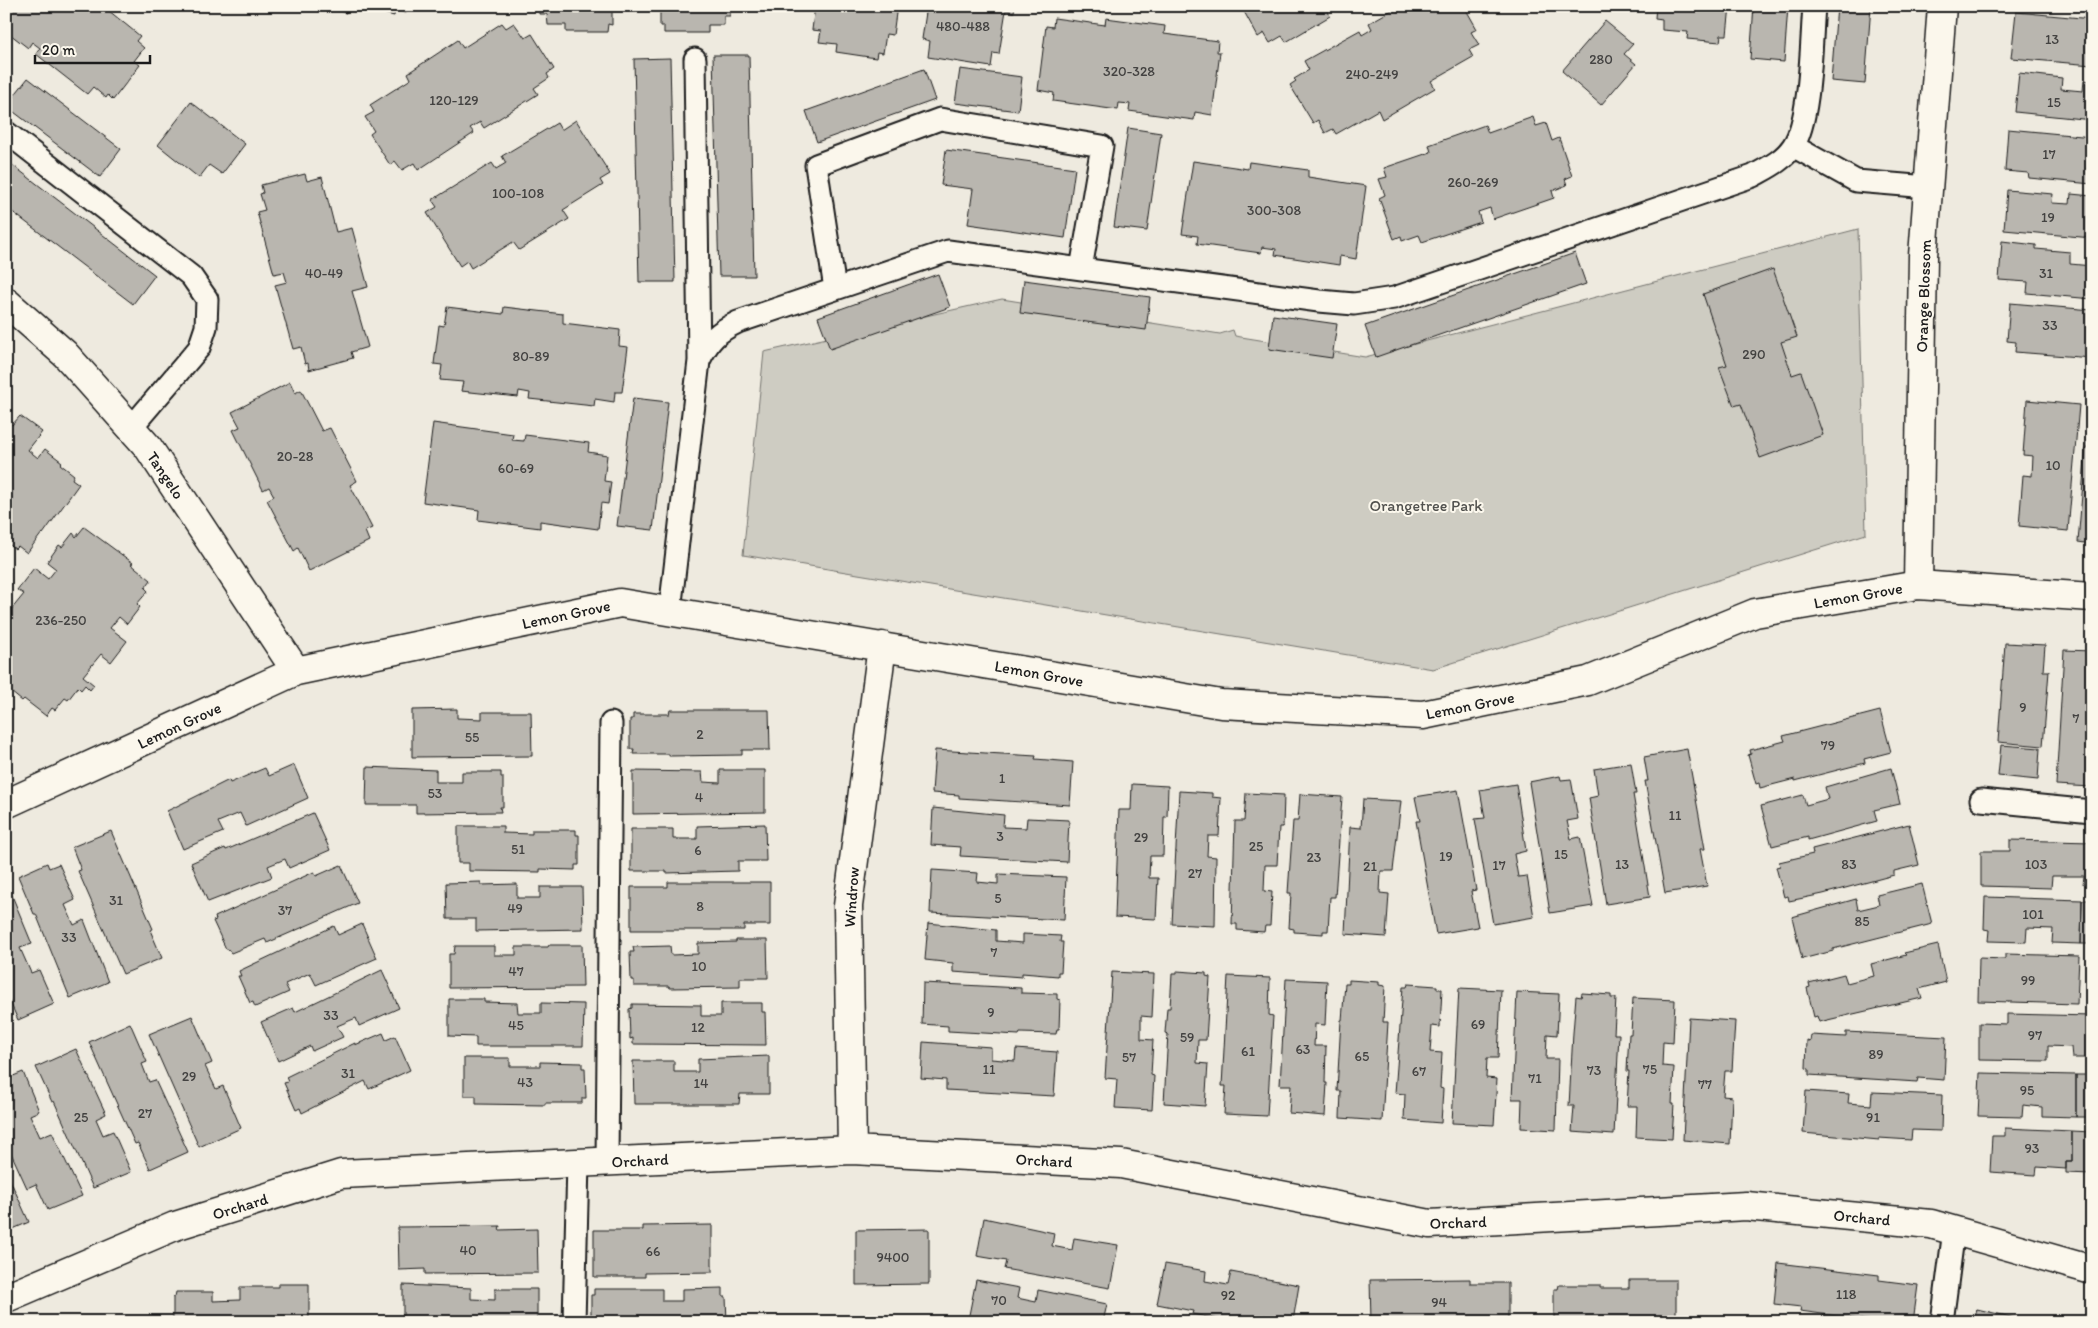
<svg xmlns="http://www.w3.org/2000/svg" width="2098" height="1328" font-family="Itim,sans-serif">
<rect width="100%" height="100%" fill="#eeeadf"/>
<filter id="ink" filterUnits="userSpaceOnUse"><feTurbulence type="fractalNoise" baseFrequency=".02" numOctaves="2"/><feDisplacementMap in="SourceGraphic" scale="10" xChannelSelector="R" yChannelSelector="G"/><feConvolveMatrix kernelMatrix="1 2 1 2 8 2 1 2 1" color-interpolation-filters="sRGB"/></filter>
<g filter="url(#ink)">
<path fill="#ceccc2" stroke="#75746f" d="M1858,229L1866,534L1433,669L743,555L764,352L1002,299L1220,334L1233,330L1235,336L1365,357Z"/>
<path fill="#b9b6af" stroke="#1c1c1c" d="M6,6H103L140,36L136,41L144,48L134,61L140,65L113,100L108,95L106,98L93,87L87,94L36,54L40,48L32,42L28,48L6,31Z
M322,6H348L346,13Z
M358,6H408L406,13L395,10L394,16Z
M539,6H620V8H612V25L608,24L607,32H566V25H548L547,14H539Z
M652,6H730V16H724V25H708V33H664V26H660V10H652Z
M815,6H897L893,35L886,34L883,53L877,52L876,58L836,52L837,44L819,42L821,31L812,30Z
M927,6H1015L1014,12L1006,10L999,54L993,53L991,67L928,57L930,41L922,39Z
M1241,6H1331L1327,9L1330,16L1286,42L1282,36L1270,43L1264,33L1258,37Z
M1399,6H1464L1477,29L1471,32L1479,45L1469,50L1473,57L1431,81L1435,88L1382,119L1378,110L1336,134L1333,129L1325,133L1318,120L1313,123L1290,85L1296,81L1294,79L1309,70L1304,61L1360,30L1362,35L1372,29L1369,23Z
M1656,6H1730L1727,35H1721L1720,42L1687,39L1688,32L1662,30V19L1655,18Z
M1754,6H1788L1784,62L1750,59Z
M1837,6H1871L1865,84L1831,81Z
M2016,12L2092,19V65L2011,58Z
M1054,18L1105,25L1106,18L1165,26L1164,34L1218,41L1217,52H1220L1212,115L1195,112L1194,120L1129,111L1130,104L1119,103L1118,110L1053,101L1054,93L1038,90L1046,26L1053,27Z
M1605,21L1633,44L1624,54L1636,64L1601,105L1562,71Z
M502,23L506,28L514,23L525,38L532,34L554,69L547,74L549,78L534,88L538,94L484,128L480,122L470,128L474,133L418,170L414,163L402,170L395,161L390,165L370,134L374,131L365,117L374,112L370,105L411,79L408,73L458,40L463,48Z
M713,55H749L754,276H719Z
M670,58L675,282H639L634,59Z
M924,69L935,100L817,142L806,111Z
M960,69L1022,77L1018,111L955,103Z
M2019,73L2062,78L2061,89L2083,91L2084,80L2092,81V120L2015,112Z
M28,78L121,149L100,177L6,106Z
M191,102L245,144L222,174L209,165L199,178L158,145Z
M1533,117L1536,126L1546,123L1552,141L1559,138L1572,176L1565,179L1567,185L1552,191L1554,198L1493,219L1490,208L1478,212L1481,222L1422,242L1419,235L1402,241L1401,236L1394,239L1379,198L1385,195L1379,179L1387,177L1384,168L1431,152L1429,145L1485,125L1488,133Z
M576,120L610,174L600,180L603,185L563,210L569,219L519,250L513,242L471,268L467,261L460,266L427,213L437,207L432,200L492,163L496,169L506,163L502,156L557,123L561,130Z
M1128,128L1161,133L1147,231L1114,227Z
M2008,129L2092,137V184L2029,178L2028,173L2005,171Z
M946,150L1075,168L1065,238L968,224L973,189L941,185Z
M6,160L155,275L133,304L6,207Z
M1193,161L1248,169L1249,162L1308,170V177L1366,186L1356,259L1340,256L1339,265L1275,255L1276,249L1262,247L1261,253L1197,244L1198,236L1182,234Z
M305,174L307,181L322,177L336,232L352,228L368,287L352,291L368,347L351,352L353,358L309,370L308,363L305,364L301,347L293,349L275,285L287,282L284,272L274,274L257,212L265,210L260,194L263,193L261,185Z
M2007,190L2053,194L2052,203L2070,204L2071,194L2092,196V238L2004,230Z
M2002,241L2036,245V249L2070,252V264L2092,266V299L2027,293L2028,282L1999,280Z
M1575,253L1586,284L1376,357L1365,326Z
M1773,269L1797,337L1781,342L1792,375L1801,372L1823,435L1760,458L1741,404L1734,406L1719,367L1727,365L1703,294Z
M938,274L950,307L830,349L818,317Z
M1024,280L1150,297L1146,330L1020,313Z
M2010,303L2092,310V358L2015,352L2016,342L2007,341Z
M447,307L503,314L504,307L563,314V323L620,330L619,346L628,347L622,392H615L614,402L595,399L594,406L529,399L530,393L519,391L518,397L461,391L463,382L440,380L442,365L434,364L439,325L444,326Z
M1273,315L1337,324L1332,358L1269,349Z
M290,382L295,393L301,390L322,431L330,428L357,481L350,485L372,528L365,531L369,541L309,571L298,548L294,551L267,500L274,496L269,487L263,490L233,430L240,427L232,412Z
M633,398L668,402L653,530L617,526Z
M2027,400L2079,405L2068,531L2019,526L2023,475L2032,476L2033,456L2023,455Z
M2089,409H2092V448L2086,447Z
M20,416L42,432L28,450L38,458L45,449L62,462L60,464L74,475L72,479L79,484L43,534L42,533L27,553L18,546L15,549L6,542V421L12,425Z
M433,423L513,434L512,440L524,441L525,435L589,443L588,452L607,455L604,481L611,482L608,504L601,503L598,529L540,521V528L478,520L479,510L423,502Z
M2086,447L2092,448V544L2078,542Z
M84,527L133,563L131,564L151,580L145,588L148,591L137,604L140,607L127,624L119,617L110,628L127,641L111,662L101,654L83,676L94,685L90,690L85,685L81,690L78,687L68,700L65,698L55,710L52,708L46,716L24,699L22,701L6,688V616L24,594L17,590L34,568L48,579L56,569L47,562L59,545L62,547L73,533L76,537Z
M2005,643L2045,645L2043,671H2049L2043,746L1998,742Z
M2064,650L2092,651V787L2056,785Z
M457,709V718L482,719V712H531L532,756L412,757V710Z
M670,710H769L770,750H742V755L669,756V754H633L634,749H630V719H633V714H669Z
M1880,711L1891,752L1864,759L1865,763L1795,781V779L1760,788L1759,783L1756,784L1748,755L1751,754L1750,750L1785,741L1783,736Z
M2001,745L2040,748L2038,780L1998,776Z
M1687,749L1705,849H1700L1707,886L1665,893L1645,781H1648L1644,757Z
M935,750L1036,756L1035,759L1073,762L1070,805L959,798V795L932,793Z
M1631,763L1636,794H1633L1650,897L1606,904L1589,798L1598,796L1594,769Z
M294,765L308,798L246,826L240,813L218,822L223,832L183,849L167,811L229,780L230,783L265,768L269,776Z
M367,767L436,770V782H462V772H501V777H503V807H500L501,812L416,813V805H366Z
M1891,768L1900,804L1874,810L1877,821L1808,840V837L1772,846L1761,806L1803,795L1806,805L1828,799L1825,787Z
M720,770H765V812L633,814V771L702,772L703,782L720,783Z
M1560,776L1561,780L1571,779L1578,819L1567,821L1571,839L1580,837L1593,906L1550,913L1529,782Z
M1132,784L1168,786L1167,817H1164L1163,856H1150L1149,878H1158L1156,919L1115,917L1119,810H1131Z
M1516,784L1526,851L1514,854L1518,877L1527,876L1534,917L1493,924L1475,819L1485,818L1480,790Z
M1458,790L1476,890L1471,891L1478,927L1436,934L1416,821H1420L1415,797Z
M1179,791L1212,793V797L1221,798L1219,836H1208L1207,856L1216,857L1215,926L1172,924Z
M1246,793L1284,795L1283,827H1279L1277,865H1265L1264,891L1272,892L1270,926H1265L1264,932L1237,930V924H1232L1235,821H1244Z
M1300,794L1342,797L1335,897H1330L1328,931H1323V934L1294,932V929L1289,928L1291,893H1288L1293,821H1298Z
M1363,799L1401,801L1393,871H1381L1380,893L1389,894L1386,937L1345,934L1350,827L1361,828Z
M933,808L1004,815L1003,827L1026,828L1027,818L1069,820L1067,862L960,856L961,847L931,845Z
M313,813L330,850L289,868L285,859L268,866L272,877L208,902L191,863L225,848L226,850Z
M765,824L766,861H738V871L666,873V871H631V829H673V839H697V826Z
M1909,824L1919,865L1894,871V875L1823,894L1789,901L1788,896L1784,897L1776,867L1780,866L1779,862L1813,854L1812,849Z
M458,826H503V833L532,834V830H576V835H579V865H575V870L540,869V872L469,871V863H458Z
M111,831L153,929L150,930L162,958L123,974L78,871L81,870L72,847Z
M2010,840L2092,842V884H2083L2084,876H2052L2051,888L1981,886V851H2010Z
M47,863L49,868L59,864L75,900L65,905L74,925L84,920L108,982L70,998L36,914H34L18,876Z
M341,865L358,903L267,943L265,939L231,953L228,949H226L213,921L216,920L215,917L314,872L316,876Z
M932,870L978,873L977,882L998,884V874L1066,877L1064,920L930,913Z
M6,881L32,944L20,948L31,973L39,970L54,1004L18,1020L6,993Z
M481,882V885L517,884V898H540V887H582L583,929L476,931V919H447L446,883Z
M668,882H770V925H744V930H631V887H668Z
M1922,884L1932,924L1833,949V951L1802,959L1792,917L1856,899L1858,910L1879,905L1877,895Z
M1985,897L2082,900L2081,944L2052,943L2053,929L2027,928L2026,942L1988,941L1989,930L1984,929Z
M2082,900H2092V944H2081Z
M928,923L996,930V941L1023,943V934L1061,936L1060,942H1063L1061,972H1058V976L1022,973V977L953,972V963L925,960Z
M362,924L377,958L316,985L310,973L285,984L289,992L255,1007L253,1002L250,1003L238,976H241L239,971L334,926L338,935Z
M736,940H767L768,978H740V987L670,988L669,986H634V980H631L630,952H634L633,947L670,946L671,955L698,954V943L736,942Z
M549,945H582L583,987L449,988V954H454L455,946H494V955H516V947H548Z
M1938,945L1946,982L1919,989L1922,998L1819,1022L1817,1016L1814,1017L1807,988L1810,987L1809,983L1844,974L1847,983L1874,976L1871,964L1906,955L1904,953Z
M2005,954L2079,956L2077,1004L1978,1001L1979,958L2005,959Z
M382,970L399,1008L359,1026L356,1018L337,1026L343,1037L312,1051L310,1046L278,1061L261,1022L293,1008L295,1012Z
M1177,971L1206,973V976L1210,977L1206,1040H1198L1197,1063L1208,1064L1205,1106L1164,1103L1168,1034L1165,1033L1167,1008H1170L1172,974H1177Z
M1112,972L1154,974L1152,1017L1141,1016V1039L1153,1040L1151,1075L1154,1076L1152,1110L1115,1108L1117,1079L1105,1078Z
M1228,976L1270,978L1269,1015L1273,1016L1267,1116L1224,1114L1226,1086H1222Z
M1286,979L1327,981L1325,1025L1315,1024L1314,1046H1326L1325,1083H1327L1325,1116L1289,1113L1291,1085H1280Z
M1349,980L1379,982V985L1385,986L1383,1022H1388L1382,1121L1340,1118L1341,1091H1337L1341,1020H1342L1345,984H1349Z
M923,983L1021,988V993L1057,994V999L1060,1000L1059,1029H1057L1056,1034L1020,1033L1019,1035L948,1031V1026L922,1024Z
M1408,984L1437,986V989H1442L1440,1027L1432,1026L1430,1052L1442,1053L1440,1088L1443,1089L1441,1123L1404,1120L1405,1094L1395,1093L1403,987H1407Z
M1459,988L1501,990L1498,1058H1487L1486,1078L1497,1079L1494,1125L1452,1123Z
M1517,992L1559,994L1557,1035L1547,1034L1546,1059H1558L1556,1130L1521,1128L1522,1099H1512Z
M1582,993L1611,995V998H1616L1614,1034H1619L1614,1135L1572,1132L1574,1106H1569L1573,1033L1576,996L1581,997Z
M1633,998L1675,1000L1673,1043L1663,1042L1662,1066L1674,1067L1672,1104H1674L1672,1139L1636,1137L1637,1106H1627L1629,1071H1627L1629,1034H1631Z
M449,999H484V1002L517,1003L518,1013H541V1003L584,1004L583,1046H476V1037L449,1036Z
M721,1003H762V1012H765L766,1045L633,1044V1038L630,1039L629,1009L632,1008V1004L701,1005V1016H721Z
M2007,1014L2092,1016V1058H2072L2071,1047L2048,1046V1061L1979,1060V1023L2007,1024Z
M192,1016L212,1063L205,1066L216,1089L223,1086L241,1128L199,1147L149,1034Z
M1689,1018L1735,1021L1732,1071H1725L1723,1096L1732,1097L1730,1144L1683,1140Z
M130,1023L147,1062L142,1064L149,1082L155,1080L188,1152L150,1169L138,1143L135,1144L89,1042Z
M1846,1032L1946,1037L1944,1080L1918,1078L1917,1082L1809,1075V1069L1806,1068L1807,1040L1810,1041L1811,1035L1846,1037Z
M383,1033L386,1040L395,1036L410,1070L369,1089L365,1081L302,1113L300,1108L296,1110L284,1083L288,1082L286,1077L355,1043V1045Z
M923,1042L991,1047V1059L1015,1061L1016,1049L1057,1052L1054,1096L946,1090V1080L921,1078Z
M76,1049L106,1114L96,1119L103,1135L113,1131L131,1172L93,1188L54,1101L52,1102L36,1067Z
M769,1056V1094H740L739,1104H634L633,1061H674V1072H698V1059Z
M464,1058H510V1066H540V1062L582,1063V1068H585L586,1098H582V1103H545V1105L476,1104V1096H464Z
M23,1072L39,1111L30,1115L40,1137L52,1132L82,1196L48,1210L36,1184L27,1188L6,1142V1079Z
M1980,1073L2076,1075V1117L2042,1116V1107L2023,1105L2022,1117L1978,1116Z
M2076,1075H2092V1117H2076Z
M1806,1091L1849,1094L1848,1103L1871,1105L1872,1092L1942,1095L1941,1131L1912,1130L1911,1140L1879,1138V1140L1803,1133Z
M2005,1128L2072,1131V1161H2066V1169L2037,1167L2036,1175L1990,1172L1992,1136H2005Z
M2072,1131L2092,1132V1174L2066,1173V1161H2072Z
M6,1171L29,1222L6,1232Z
M984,1218L1054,1233L1052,1246L1072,1250L1074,1238L1118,1245L1110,1288L1004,1269L1006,1261L977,1256Z
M712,1225V1272L645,1273V1277H594V1230H643V1226Z
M500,1226L499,1230L537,1229L538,1273L425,1274V1269L399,1270L398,1227Z
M929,1229V1284L856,1285V1230Z
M1778,1263L1879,1275V1280L1918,1285L1913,1322L1874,1321L1800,1311L1801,1307L1774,1304Z
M1165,1264L1206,1271L1205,1281L1228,1285L1231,1272L1299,1285L1293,1321L1264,1315L1263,1322H1243L1228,1319V1321L1192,1314L1193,1311L1157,1304Z
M1470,1279V1283H1508V1322L1371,1321L1370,1280Z
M976,1280L1019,1288L1017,1298L1036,1302L1038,1290L1107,1304L1103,1322H977L968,1320Z
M1629,1280H1676V1322H1559V1320H1554V1289H1558L1559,1285H1600V1288H1629Z
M278,1284H309V1322H173V1297H175L176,1292H213V1301L240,1300V1287H278Z
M403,1285L471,1288V1299L495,1300V1289H537V1322H403Z
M723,1288V1297H726L727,1322H591V1295H594V1289H662V1301H682V1289Z
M1977,1309L2032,1322H1974Z
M1774,1318L1804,1322H1774Z"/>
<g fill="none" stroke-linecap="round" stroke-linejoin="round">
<g stroke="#1c1c1c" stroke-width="25">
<path id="service" d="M695,59L699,361
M6,132L191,276L207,299L206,327L199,348L130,429
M1793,146L1856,181L1928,187
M835,289L816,165L940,119L1102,146L1081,269
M670,611L699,361C709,340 717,332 738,322L948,251L1319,301L1354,304L1394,298L1753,176C1767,168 1783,161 1793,146C1811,120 1811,41 1814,6
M1981,800L2092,811
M607,1162L611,723
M574,1322L578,1163
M1942,1322L1954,1230"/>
</g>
<g stroke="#1c1c1c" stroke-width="31">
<path id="minor" d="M6,302L65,354L148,447L296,671
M6,804L296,671L620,603L1221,704L1423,715L1588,681L1755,613L1918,585L2092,597
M852,1150L848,906L882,646
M6,1298L175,1226L341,1174L852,1150L1121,1164L1430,1224L1746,1206L1931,1224L2092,1270"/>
</g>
<g stroke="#1c1c1c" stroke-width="31">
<path id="tertiary" d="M1918,585L1923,256L1942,6"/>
</g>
<use href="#service" stroke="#fbf7ec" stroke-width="21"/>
<use href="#minor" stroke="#fbf7ec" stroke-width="28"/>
<use href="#tertiary" stroke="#fbf7ec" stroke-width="28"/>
</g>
</g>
<g text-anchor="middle" stroke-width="4" stroke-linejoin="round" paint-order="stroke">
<g font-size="14" fill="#434241">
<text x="963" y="31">480-488</text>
<text x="2052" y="44">13</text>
<text x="1601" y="64">280</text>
<text x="1129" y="76">320-328</text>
<text x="1372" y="79">240-249</text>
<text x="454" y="105">120-129</text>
<text x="2054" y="107">15</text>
<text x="2049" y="159">17</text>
<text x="1473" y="187">260-269</text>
<text x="518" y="198">100-108</text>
<text x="1274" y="215">300-308</text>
<text x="2048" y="222">19</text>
<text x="324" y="278">40-49</text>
<text x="2046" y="278">31</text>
<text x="2050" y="330">33</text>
<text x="1754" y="359">290</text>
<text x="531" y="361">80-89</text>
<text x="295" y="461">20-28</text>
<text x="2053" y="470">10</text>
<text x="516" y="473">60-69</text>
<text x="61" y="625">236-250</text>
<text x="2023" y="712">9</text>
<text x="2076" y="723">7</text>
<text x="700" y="739">2</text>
<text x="472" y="742">55</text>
<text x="1828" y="750">79</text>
<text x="1002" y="783">1</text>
<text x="435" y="798">53</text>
<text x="699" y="802">4</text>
<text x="1675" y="820">11</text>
<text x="1000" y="841">3</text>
<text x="1141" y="842">29</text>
<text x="1256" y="851">25</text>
<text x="518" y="854">51</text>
<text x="698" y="855">6</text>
<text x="1561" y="859">15</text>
<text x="1446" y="861">19</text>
<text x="1314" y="862">23</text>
<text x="1622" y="869">13</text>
<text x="1849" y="869">83</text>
<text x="2036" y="869">103</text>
<text x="1499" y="870">17</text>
<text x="1370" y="871">21</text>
<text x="1195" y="878">27</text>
<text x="998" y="903">5</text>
<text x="116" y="905">31</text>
<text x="700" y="911">8</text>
<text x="515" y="913">49</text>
<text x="285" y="915">37</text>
<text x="2033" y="919">101</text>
<text x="1862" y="926">85</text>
<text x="69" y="942">33</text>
<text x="994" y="957">7</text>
<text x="699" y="971">10</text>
<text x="516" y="976">47</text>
<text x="2028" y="985">99</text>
<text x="991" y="1017">9</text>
<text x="331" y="1020">33</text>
<text x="1478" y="1029">69</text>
<text x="516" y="1030">45</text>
<text x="698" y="1032">12</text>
<text x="2035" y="1040">97</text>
<text x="1187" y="1042">59</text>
<text x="1303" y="1054">63</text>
<text x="1248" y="1056">61</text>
<text x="1876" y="1059">89</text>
<text x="1362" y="1061">65</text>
<text x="1129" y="1062">57</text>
<text x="989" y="1074">11</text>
<text x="1650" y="1074">75</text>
<text x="1594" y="1075">73</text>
<text x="1419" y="1076">67</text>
<text x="348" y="1078">31</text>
<text x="189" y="1081">29</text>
<text x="1535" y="1083">71</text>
<text x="525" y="1087">43</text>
<text x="701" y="1088">14</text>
<text x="1705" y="1089">77</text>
<text x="2027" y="1095">95</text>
<text x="145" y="1118">27</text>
<text x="81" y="1122">25</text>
<text x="1873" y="1122">91</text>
<text x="2032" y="1153">93</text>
<text x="468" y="1255">40</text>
<text x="653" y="1256">66</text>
<text x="893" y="1262">9400</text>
<text x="1846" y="1299">118</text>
<text x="1228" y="1300">92</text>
<text x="999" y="1305">70</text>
<text x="1439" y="1307">94</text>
</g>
<g font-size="16" fill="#1c1c1c" stroke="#fbf7ec">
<text transform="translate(1923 296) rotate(-88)" y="6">Orange Blossom</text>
<text transform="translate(166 475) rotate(56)" y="6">Tangelo</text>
<text transform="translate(1858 595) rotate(-10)" y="6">Lemon Grove</text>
<text transform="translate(566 614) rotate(-12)" y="6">Lemon Grove</text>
<text transform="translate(1039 673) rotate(10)" y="6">Lemon Grove</text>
<text transform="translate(1470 705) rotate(-11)" y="6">Lemon Grove</text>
<text transform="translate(179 725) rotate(-25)" y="6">Lemon Grove</text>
<text transform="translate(851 897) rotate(-86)" y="6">Windrow</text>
<text transform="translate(640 1160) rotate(-3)" y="6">Orchard</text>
<text transform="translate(1044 1160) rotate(3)" y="6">Orchard</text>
<text transform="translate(240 1206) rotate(-17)" y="6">Orchard</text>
<text transform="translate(1862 1217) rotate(5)" y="6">Orchard</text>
<text transform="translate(1458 1222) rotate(-2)" y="6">Orchard</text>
</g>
<g font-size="16" fill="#51514e" stroke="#fbf7ec">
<text x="1426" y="511">Orangetree Park</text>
</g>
</g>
<rect width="2098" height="1328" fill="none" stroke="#fbf7ec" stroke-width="25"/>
<rect x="12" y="12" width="2073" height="1303" fill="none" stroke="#1c1c1c" stroke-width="2" filter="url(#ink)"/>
<path d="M35 55v8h115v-8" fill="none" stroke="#1c1c1c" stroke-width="2.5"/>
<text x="42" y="55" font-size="15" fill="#1c1c1c" stroke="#fbf7ec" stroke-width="4" paint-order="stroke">20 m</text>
</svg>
